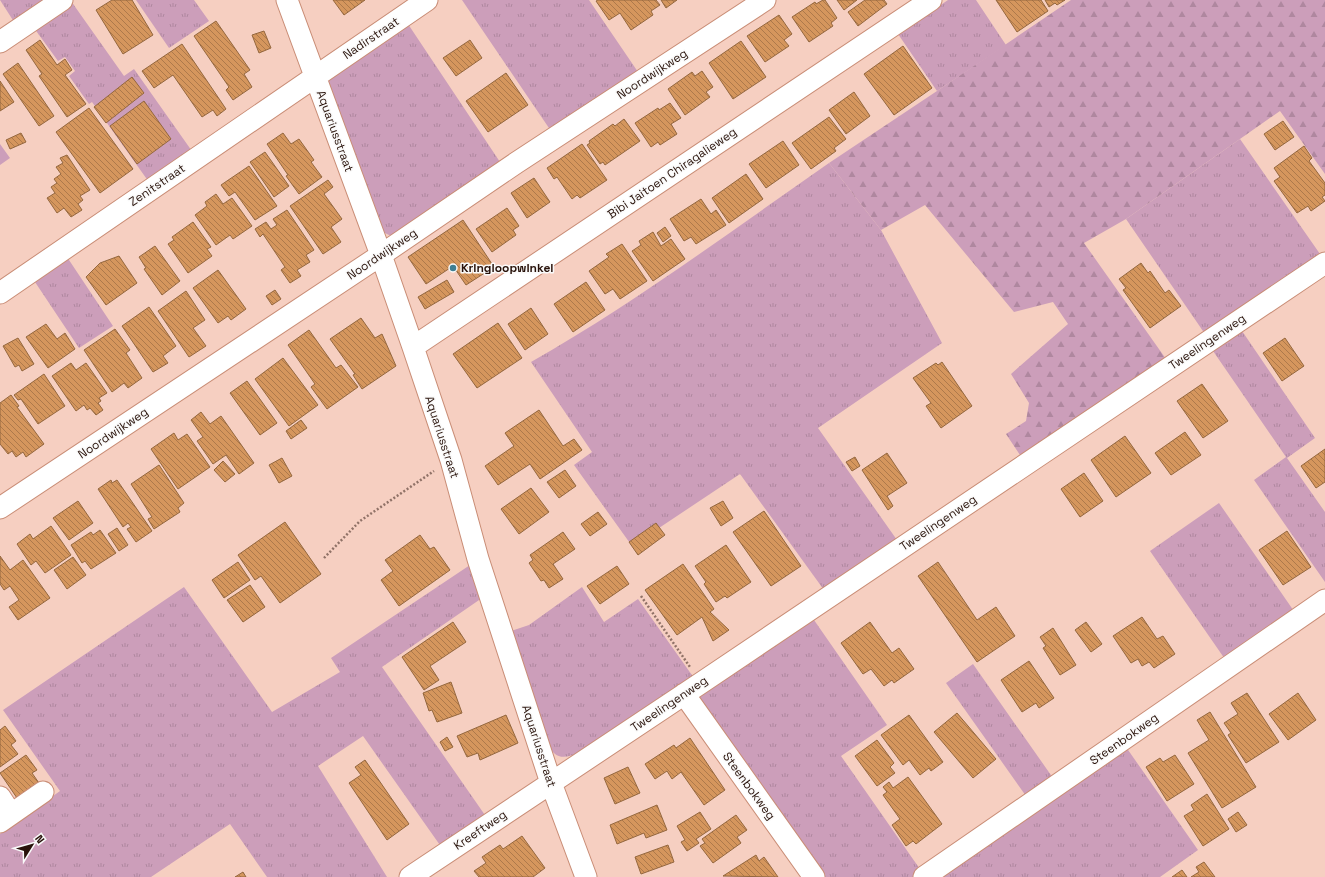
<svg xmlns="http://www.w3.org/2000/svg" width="1325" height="877" font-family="'Space Grotesk',sans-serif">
<defs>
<pattern id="grass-tufts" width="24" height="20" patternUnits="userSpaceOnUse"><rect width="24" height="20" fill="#cc9eba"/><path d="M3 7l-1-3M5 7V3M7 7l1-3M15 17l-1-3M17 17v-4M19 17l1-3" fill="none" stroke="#af879f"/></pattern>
<pattern id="forest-firs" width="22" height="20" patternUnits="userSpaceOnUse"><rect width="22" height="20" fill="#cc9eba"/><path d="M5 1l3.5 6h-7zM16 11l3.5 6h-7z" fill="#af879f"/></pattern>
<pattern id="building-back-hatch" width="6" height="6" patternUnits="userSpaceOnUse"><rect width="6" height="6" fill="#d5965d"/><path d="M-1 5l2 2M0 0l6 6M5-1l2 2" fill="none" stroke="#ad794b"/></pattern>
</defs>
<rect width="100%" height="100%" fill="#f6cfc1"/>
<path fill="url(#grass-tufts)" d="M0,0H53L16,25Z
M136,0H194L209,21L169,48Z
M462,0H589L638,72L551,131Z
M948,0H976L1006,45L937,91L898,34Z
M71,1L124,76L134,69L194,154L151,185L92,102L89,104L69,76L75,71L65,57L58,61L34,28Z
M406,21L500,162L396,235H389L383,232L328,93L327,79Z
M1240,139L1320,254L1205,334L1126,219Z
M0,144L10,158L0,165Z
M829,163L881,230L942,343L818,428L897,540L824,590L740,474L632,546L574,465L592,452L531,362C635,303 731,231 829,163Z
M67,257L113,326L79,348L33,279Z
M1240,328L1315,438L1287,458L1325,512V582L1254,480L1286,457L1211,348Z
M1219,503L1298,617L1229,665L1150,551Z
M470,565L482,598L382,667L487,818L442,848L363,736L318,766L387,877H267L230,824L151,877H0V834L60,791L3,710L184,587L272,712L340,672L331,658Z
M582,587L604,622L638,599L694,678L581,752C562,760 556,759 545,742L511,631L529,625Z
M814,620L887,725L841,756L922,872L914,877H821L699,701L702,690Z
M973,664L1053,778L1026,796L946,683Z
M1126,747L1198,850L1160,877H935Z"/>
<path fill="url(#forest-firs)" d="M1071,0H1325V174L1280,111L1126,219L1084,243L1166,359L1022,458L1006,434L1026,421L1029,403L1011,374L1068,324L1053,302L1014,312L925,205L881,230L829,163L937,91Z"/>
<path fill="url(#building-back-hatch)" stroke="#94673e" d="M112,0H132L153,35L123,54L96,10Z
M333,0H365L344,15Z
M598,0H656L660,5L651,11L653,15L631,30L620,13L609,20L596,1Z
M661,0H677L666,8Z
M823,0H825L837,18L831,23L833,26L809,42L792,17L815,2L816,4Z
M837,0H857L844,10Z
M865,0H884L887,4L858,26L848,12Z
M996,0H1041L1048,11L1017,32Z
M1045,0H1065L1057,5L1055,3L1049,7Z
M779,15L792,34L784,40L789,46L765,62L747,36Z
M216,21L250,70L244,74L252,87L233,100L226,90L229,87L194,36Z
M264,31L271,48L259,53L252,35Z
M40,40L57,65L65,59L72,70L65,75L86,104L67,117L39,76L42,74L26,50Z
M470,40L482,58L456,76L443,58Z
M741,41L766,77L733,99L709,63Z
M182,44L226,109L217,116L213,110L202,117L173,75L154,88L142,71Z
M903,46L932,88L894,115L864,74Z
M18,63L54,116L39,126L3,74Z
M702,71L713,87L706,92L710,97L685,115L668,89L692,72L695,76Z
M506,73L528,105L488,132L466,101Z
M132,77L144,93L106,123L94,107Z
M0,81L14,102L0,111Z
M854,92L870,116L846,134L829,110Z
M144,101L171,139L137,164L110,126Z
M670,103L681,118L671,124L677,134L660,145L658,142L651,147L635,123L658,108L659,110Z
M89,108L133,169L100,193L56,132Z
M829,117L846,139L834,148L836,151L811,169L792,143Z
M624,119L640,141L605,165L603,162L600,164L587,145L590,143L589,141L613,124L615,126Z
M1283,121L1294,137L1275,150L1264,134Z
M21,133L26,142L10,149L6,140Z
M283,133L291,144L299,139L314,160L311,162L322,177L299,194L286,176L288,175L267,144Z
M783,141L799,165L766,188L749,164Z
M582,144L607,180L580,198L577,195L572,199L557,177L554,179L547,168Z
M1304,146L1312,158L1309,161L1325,183V195L1322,197L1325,201L1311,211L1308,206L1297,213L1274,181L1280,177L1274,168Z
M265,152L289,186L274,197L250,162Z
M67,155L90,190L80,196L83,200L78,204L82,210L71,217L64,208L57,213L47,198L55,193L51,187L57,183L54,179L61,174L56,167L63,163L60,158Z
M249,166L277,206L255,220L235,192L229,196L221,185Z
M746,174L763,199L729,223L712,198Z
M534,178L550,202L527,218L511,193Z
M328,180L333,187L324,194L342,219L331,227L341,242L323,254L290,206Z
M216,194L223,204L232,198L252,226L233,239L230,235L216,245L195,215L207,206L205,202Z
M701,199L711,214L716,210L726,225L696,244L691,237L684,241L670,219Z
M507,208L519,226L513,230L516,235L492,252L476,229Z
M287,210L314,250L306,255L310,262L297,270L301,276L290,283L281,270L285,267L263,234L260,237L255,229L266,222L271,229L277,225L273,219Z
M463,220L494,267L466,285L453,266L426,284L408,257Z
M193,222L211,247L207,249L212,256L188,273L168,244L174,240L172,237Z
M665,227L671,236L663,242L657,233Z
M653,232L661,246L671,239L685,259L653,281L632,251L641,245L639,241Z
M622,244L647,281L620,299L613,289L605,294L589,271L609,257L606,254Z
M155,246L180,281L162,295L144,269L146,268L139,257Z
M119,256L137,283L106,305L86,277L100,263Z
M1141,263L1148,273L1150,271L1165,293L1169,290L1181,306L1150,328L1123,290L1126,288L1119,279Z
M218,270L246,309L231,320L228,316L218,323L193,288Z
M447,280L454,292L425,309L418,297Z
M586,282L605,310L573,332L554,304Z
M275,290L281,299L272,305L266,296Z
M186,291L205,320L193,328L206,346L189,357L158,311Z
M149,307L176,346L163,356L168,363L153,372L122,326Z
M531,308L548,334L525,350L508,324Z
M361,318L375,338L382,334L396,366L362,389L353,375L355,374L330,339Z
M498,323L522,358L477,388L453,354Z
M46,324L57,339L65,333L75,349L48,368L26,337Z
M115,329L130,350L126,353L142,378L128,388L124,383L112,392L84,350Z
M309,330L336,368L341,365L358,387L327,409L311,387L315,384L288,345Z
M18,338L34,364L22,371L19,365L15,367L3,346Z
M1285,338L1304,366L1282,381L1263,353Z
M283,358L318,405L289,426L255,379Z
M942,362L972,406L941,428L926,406L931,403L913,378L936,363L938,365Z
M71,363L76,370L86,363L107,393L99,398L101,401L98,403L103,410L96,415L90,408L87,410L84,405L76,411L52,376Z
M44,374L65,406L38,424L21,399L18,400L14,395Z
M247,381L277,423L260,435L230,393Z
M1202,384L1228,421L1203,438L1177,401Z
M11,395L19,406L17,407L44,444L26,457L23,452L16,457L12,451L8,454L0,444V403Z
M539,410L563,446L574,439L582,450L540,479L530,464L498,485L485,466L514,446L505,433Z
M201,412L210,424L221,416L254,463L239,474L226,455L213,464L197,441L203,437L191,420Z
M301,420L307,428L291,439L286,431Z
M1185,432L1201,455L1171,475L1155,453Z
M174,433L178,440L187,434L210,467L178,489L151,449Z
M1125,436L1151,473L1116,497L1091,460Z
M1325,449V482L1316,488L1301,466Z
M887,453L907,483L887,496L893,506L888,510L862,470Z
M855,457L860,466L852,471L846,462Z
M282,458L292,476L279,483L269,465Z
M223,461L235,474L225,482L214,470Z
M159,465L184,503L178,508L180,512L154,529L148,519L152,517L131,484Z
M565,470L576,486L559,498L547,482Z
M1084,473L1103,501L1080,517L1061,489Z
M111,480L112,483L117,480L152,531L136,542L127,529L131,527L128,523L123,527L98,489Z
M531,488L549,512L519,534L501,509Z
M78,501L93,523L69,540L53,518Z
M723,501L733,518L721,526L710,508Z
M764,511L801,566L771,586L733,532Z
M598,512L607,524L590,536L581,524Z
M285,522L321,574L280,603L261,576L255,580L238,555Z
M656,523L665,535L638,555L629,542Z
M51,526L71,555L45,573L36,561L31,565L17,544L30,534L33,539Z
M117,528L128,545L119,551L108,534Z
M100,530L116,553L91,569L85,561L82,563L71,545L91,532L93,535Z
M1287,531L1311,567L1283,585L1259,550Z
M563,532L575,549L553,564L563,579L549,588L544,580L541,581L529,563L533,560L530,555Z
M420,535L430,549L434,547L450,570L399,606L381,580L393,571L385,560Z
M726,545L751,582L727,598L725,596L716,602L704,584L706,582L695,566Z
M0,556L10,570L23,560L50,598L18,620L9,607L19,600L10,586L4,590L0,584Z
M73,557L86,575L67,589L54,570Z
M238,562L250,580L224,598L212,580Z
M938,562L977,620L996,607L1015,636L977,662L918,576Z
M683,564L714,609L710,612L729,630L713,641L702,617L677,635L645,590Z
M617,566L629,584L600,604L587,586Z
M250,585L265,607L243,622L227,600Z
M1142,617L1157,639L1163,636L1175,654L1154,668L1149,662L1142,666L1138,659L1131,663L1113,636Z
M453,622L466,642L430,666L439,680L424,690L402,657Z
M870,622L892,653L899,648L914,669L894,683L892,680L884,686L871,669L863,674L841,643Z
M1086,622L1102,644L1091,652L1075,630Z
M1053,628L1076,665L1060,675L1043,648L1046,646L1040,637Z
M1029,661L1054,698L1039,708L1036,703L1022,712L1001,680Z
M451,682L462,713L437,722L432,710L429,711L423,693Z
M1247,693L1279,742L1246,763L1228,735L1231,733L1224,723L1238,714L1231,703Z
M1298,693L1316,720L1288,740L1269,714Z
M1210,712L1256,787L1222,808L1188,753L1209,740L1197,720Z
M957,713L996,759L973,778L934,732Z
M506,715L518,743L480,760L478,753L467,757L457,736Z
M909,715L943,762L931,771L929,768L920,775L909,760L903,765L881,735Z
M5,726L16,741L11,745L18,754L0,767V730Z
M447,737L453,747L445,751L440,742Z
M690,738L725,790L704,805L681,772L672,779L667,771L655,779L645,764L674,745L676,748Z
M877,740L894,763L890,767L895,773L877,786L855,756Z
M26,755L37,770L32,773L39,783L17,798L0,773Z
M1175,755L1194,784L1167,801L1146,767L1160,758L1163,762Z
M365,760L409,824L387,840L349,783L361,775L355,767Z
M628,767L640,793L615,804L604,778Z
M908,777L942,824L916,844L913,841L906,846L892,825L900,819L883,795L887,792L883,787L889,782L893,788Z
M1207,794L1229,829L1203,846L1184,816L1194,810L1191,805Z
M657,805L667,830L646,838L644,833L617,844L610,825Z
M700,812L711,829L696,839L699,843L687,851L681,842L685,840L677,826Z
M1238,812L1247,825L1236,832L1228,819Z
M736,815L747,830L737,837L741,843L713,863L700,846L705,843L702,839Z
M522,836L545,868L533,877H479L474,871L486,863L482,857L500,845L503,849Z
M668,845L674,862L641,874L635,857Z
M756,855L759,861L764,857L778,877L723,876Z
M1204,862L1215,877H1191L1199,872L1196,867Z
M1182,870L1187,877H1172Z
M243,872L246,877H235Z"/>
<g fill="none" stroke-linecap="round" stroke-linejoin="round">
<g stroke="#c98d76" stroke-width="23">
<path id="street" d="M287,0L381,255L413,347L451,460L478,559L551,783L586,877
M0,42L62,0
M0,293L427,0
M413,347L931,0
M0,508L381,255L516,163L765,0
M684,694L814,877
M0,797L11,814
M0,822L43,792
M410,877L701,683L1325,263
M924,877L1325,600"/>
</g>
<path stroke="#907267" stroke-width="2.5" stroke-dasharray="2 2" stroke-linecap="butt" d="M324,558L360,521L434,471
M641,596L690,667"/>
<use href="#street" stroke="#fff" stroke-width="21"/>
</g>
<circle fill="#407f93" stroke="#fafafa" stroke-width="1.5" cx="453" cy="268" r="4"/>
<g text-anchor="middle" stroke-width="3" stroke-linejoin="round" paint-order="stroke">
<g font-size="12" fill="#28120a" stroke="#fafafa">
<text transform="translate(371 38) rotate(-34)" y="4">Nadirstraat</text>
<text transform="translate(652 74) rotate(-33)" y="4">Noordwijkweg</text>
<text transform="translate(335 131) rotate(70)" y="4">Aquariusstraat</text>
<text transform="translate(672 173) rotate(-34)" y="4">Bibi Jaitoen Chiragalieweg</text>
<text transform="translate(157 185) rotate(-34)" y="4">Zenitstraat</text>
<text transform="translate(382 254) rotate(-34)" y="4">Noordwijkweg</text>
<text transform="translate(1207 342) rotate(-34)" y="4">Tweelingenweg</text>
<text transform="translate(113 433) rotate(-34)" y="4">Noordwijkweg</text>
<text transform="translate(442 437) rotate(72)" y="4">Aquariusstraat</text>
<text transform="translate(938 523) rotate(-34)" y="4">Tweelingenweg</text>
<text transform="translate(669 704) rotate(-34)" y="4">Tweelingenweg</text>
<text transform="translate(1124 739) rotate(-35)" y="4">Steenbokweg</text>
<text transform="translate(539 746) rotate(72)" y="4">Aquariusstraat</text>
<text transform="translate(749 786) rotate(54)" y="4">Steenbokweg</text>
<text transform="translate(480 830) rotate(-34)" y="4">Kreeftweg</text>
</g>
<g font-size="12" font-weight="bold" fill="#28120a" stroke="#fafafa" text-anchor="start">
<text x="461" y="272">Kringloopwinkel</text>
</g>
</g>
<g transform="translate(32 845) rotate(53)" stroke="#fafafa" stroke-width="3" paint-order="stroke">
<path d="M0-3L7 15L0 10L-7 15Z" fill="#28120a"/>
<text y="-6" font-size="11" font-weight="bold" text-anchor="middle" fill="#28120a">N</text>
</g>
</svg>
